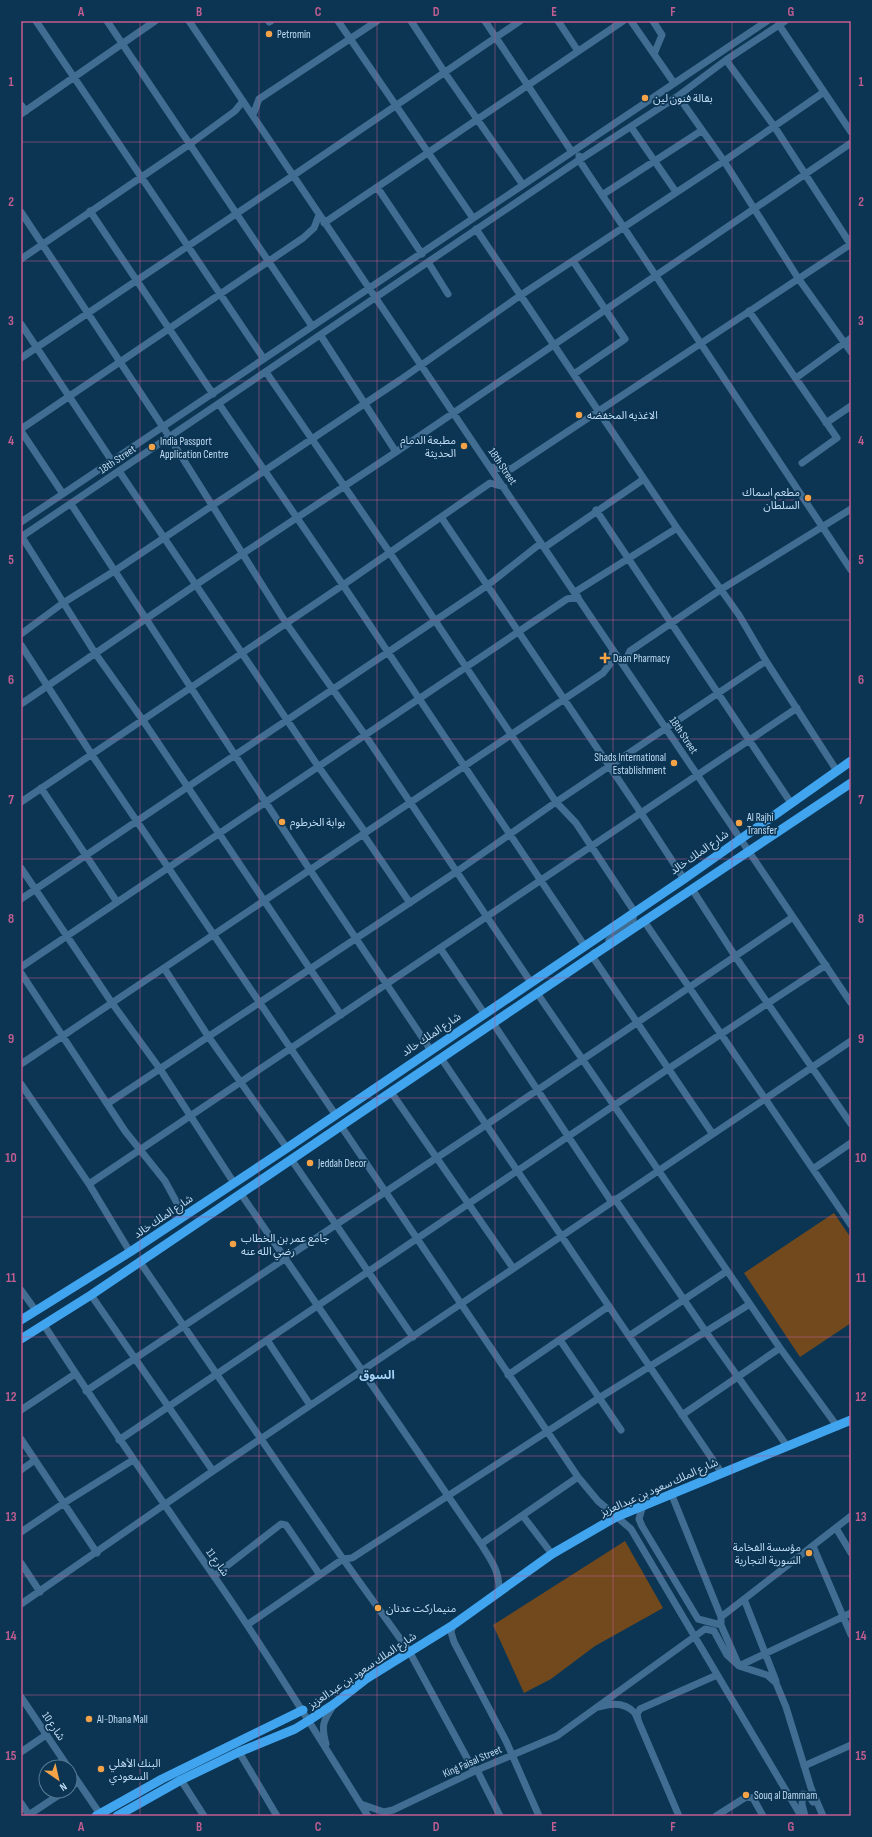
<svg xmlns="http://www.w3.org/2000/svg" width="872" height="1837" font-family="'Sofia Sans Condensed','Noto Sans Arabic',sans-serif">
<rect width="100%" height="100%" fill="#0b3553"/>
<path fill="#71491d" d="M834,1213L851,1238V1323L800,1357L744,1273Z
M625,1541L663,1608L595,1646L551,1679L524,1693L493,1625Z"/>
<g fill="none" stroke-linecap="round" stroke-linejoin="round">
<path stroke="#406d91" stroke-width="7" d="M36,21L264,359
M107,21L312,326
M189,21L851,1003
M338,21L473,218
M411,21L445,73L523,185
M485,21L572,152
M558,21L578,51
M631,21L674,83
M653,21L662,35L654,54
M269,22L271,21
M779,25L851,132
M726,60L774,126L851,245
M678,96L724,161L798,278L851,352
M21,105L26,111
M21,114L155,21
M253,115L259,99L377,21
M631,127L676,192
M579,156V160L851,570
M377,187L422,254
M602,195L701,131
M90,211L213,394
M21,212L163,427L286,623L365,735L530,981
M324,223L623,21
M476,229L677,528L739,615L766,661L837,771
M21,259L190,144L235,111L243,101
M573,261L625,339L574,374
M428,262L448,294
M749,311L837,438L802,463
M21,324L112,461
M321,336L396,452
M21,358L294,175L520,21
M266,372L390,553L556,802L576,823L634,911L633,920L609,940
M796,378L851,338
M219,404L343,585L584,945
M826,423L851,406
M21,429L303,238L314,228L319,215
M21,431L63,494
M491,467L511,469L851,244
M119,471L318,766L365,832
M71,504L310,870L430,1049
M596,510L791,803
M441,517L641,813L684,879
M21,522L767,21
M21,537L579,160L678,96L726,60L785,21
M22,537L95,653L142,719L341,1015
M545,547L644,479
M575,592L677,528
M21,634L63,603L116,570L400,380L521,295L724,161L824,92
M21,645L92,755L335,1114
M624,663L630,651L720,590L851,509
M21,704L197,584L396,452L851,143
M41,788L117,902
M21,802L343,585L490,483L504,487
M363,834L410,903
M21,868L112,1003L160,1069L234,1183
M692,889L735,956L851,1124
M21,899L488,585L541,543
M644,921L851,1225
M440,948L484,1013
M594,953L592,956L712,1133
M21,967L567,599L578,597
M164,968L208,1036L287,1148
M21,973L125,1131L165,1181L184,1216
M537,993L780,1348L837,1426
M493,1023L611,1201
M441,1058L721,1472
M21,1064L603,673L610,664L613,650
M21,1084L89,1184L130,1252
M391,1092L513,1268
M107,1104L456,872L556,802L766,661
M341,1126L578,1477L598,1501L631,1529L801,1816
M291,1159L413,1337
M813,1169L851,1143
M89,1184L797,708
M241,1194L481,1544C492,1562 500,1571 499,1593
M615,1199L706,1332L787,1446
M140,1262L343,1559L409,1651L474,1771
M21,1290L36,1311
M91,1295L213,1471
M44,1325C100,1412 159,1497 218,1582C271,1658 319,1738 368,1816
M629,1336L727,1271
M267,1340L310,1405
M560,1340L621,1430
M508,1375L609,1306
M86,1391L486,1125L793,917
M21,1410L75,1374
M682,1415L780,1348
M21,1439L97,1553
M119,1440L668,1069L826,965
M21,1470L35,1460
M671,1493L721,1617V1625L739,1666L767,1675L776,1683L786,1707L811,1788L823,1816
M643,1505L639,1519L642,1526L698,1619L721,1625
M523,1516L552,1554
M836,1528L851,1553
M21,1532L64,1503L133,1460
M481,1544L578,1477
M813,1546L851,1635
M21,1563L40,1592
M214,1576L281,1524L286,1525L320,1575
M744,1599L776,1681
M21,1604L213,1471L851,1041
M721,1617L851,1516
M247,1625L343,1559L352,1558L599,1398L750,1304
M453,1625L451,1632L454,1642L506,1741L539,1816
M21,1697L68,1767
M599,1707C611,1703 625,1702 635,1713L679,1816
M638,1719L637,1714L640,1709L717,1675
M326,1744C321,1726 323,1721 333,1706
M21,1752L46,1735
M239,1752L277,1816
M804,1766L851,1745
M70,1770L100,1814L98,1816
M477,1770L500,1816
M181,1780L204,1816
M70,1787L78,1782
M21,1803L29,1815
M361,1804L384,1812L393,1810L477,1770L557,1736L705,1629L714,1631L727,1655L739,1666L851,1613
M27,1816L65,1791
M716,1816L746,1797L753,1798L763,1816
M805,1816L802,1804L803,1794L809,1796L813,1802"/>
<path stroke="#40a4ef" stroke-width="9" d="M21,1320L130,1252L287,1148L684,879L851,761
M21,1339L91,1295L592,956L851,783
M96,1816L162,1779L303,1710
M117,1816L181,1780L239,1752L295,1729L308,1721L334,1704L366,1679L453,1625L552,1554L616,1517L851,1420"/>
</g>
<path fill="none" stroke="#c25d91" stroke-width="1" stroke-opacity="0.55" d="M140,21V1816M259,21V1816M377,21V1816M495,21V1816M613,21V1816M732,21V1816M21,142H851M21,261H851M21,381H851M21,500H851M21,620H851M21,739H851M21,859H851M21,978H851M21,1098H851M21,1217H851M21,1337H851M21,1456H851M21,1576H851M21,1695H851"/>
<g fill="#f6a247" stroke="#0b3553" stroke-width="1.5">
<circle cx="269" cy="34" r="4"/>
<circle cx="645" cy="98" r="4"/>
<circle cx="579" cy="415" r="4"/>
<circle cx="464" cy="446" r="4"/>
<circle cx="152" cy="447" r="4"/>
<circle cx="808" cy="498" r="4"/>
<path d="M603 652h4v4h4v4h-4v4h-4v-4h-4v-4h4z"/>
<circle cx="674" cy="763" r="4"/>
<circle cx="282" cy="822" r="4"/>
<circle cx="739" cy="823" r="4"/>
<circle cx="310" cy="1163" r="4"/>
<circle cx="233" cy="1244" r="4"/>
<circle cx="809" cy="1553" r="4"/>
<circle cx="378" cy="1608" r="4"/>
<circle cx="89" cy="1719" r="4"/>
<circle cx="101" cy="1769" r="4"/>
<circle cx="746" cy="1795" r="4"/>
</g>
<g text-anchor="middle" stroke-width="3.5" stroke-linejoin="round" paint-order="stroke">
<g font-size="11" fill="#c1dcf4" stroke="#0b3553" text-anchor="start">
<text x="277" y="38">Petromin</text>
<text x="653" y="102">بقالة فنون لين</text>
<text x="587" y="419">الاغذيه المخفضه</text>
<text x="456" y="444" text-anchor="end">مطبعة الدمام<tspan x="456" dy="13">الحديثة</tspan></text>
<text x="160" y="445">India Passport<tspan x="160" dy="13">Application Centre</tspan></text>
<text x="800" y="496" text-anchor="end">مطعم اسماك<tspan x="800" dy="13">السلطان</tspan></text>
<text x="613" y="662">Daan Pharmacy</text>
<text x="666" y="761" text-anchor="end">Shads International<tspan x="666" dy="13">Establishment</tspan></text>
<text x="747" y="821">Al Rajhi<tspan x="747" dy="13">Transfer</tspan></text>
<text x="290" y="826">بوابة الخرطوم</text>
<text x="318" y="1167">Jeddah Decor</text>
<text x="241" y="1242">جامع عمر بن الخطاب<tspan x="241" dy="13">رضي الله عنه</tspan></text>
<text x="801" y="1551" text-anchor="end">مؤسسة الفخامة<tspan x="801" dy="13">السورية التجارية</tspan></text>
<text x="386" y="1612">منيماركت عدنان</text>
<text x="97" y="1723">Al-Dhana Mall</text>
<text x="109" y="1767">البنك الأهلي<tspan x="109" dy="13">السعودي</tspan></text>
<text x="754" y="1799">Souq al Dammam</text>
</g>
<g font-size="11" fill="#c1dcf4" stroke="#0b3553">
<text transform="translate(117 459) rotate(-34)" y="4">18th Street</text>
<text transform="translate(503 466) rotate(56)" y="4">18th Street</text>
<text transform="translate(684 735) rotate(56)" y="4">18th Street</text>
<text transform="translate(699 852) rotate(-35)" y="4">شارع الملك خالد</text>
<text transform="translate(431 1034) rotate(-34)" y="4">شارع الملك خالد</text>
<text transform="translate(163 1216) rotate(-34)" y="4">شارع الملك خالد</text>
<text transform="translate(659 1487) rotate(-24)" y="4">شارع الملك سعود بن عبدالعزيز</text>
<text transform="translate(218 1562) rotate(55)" y="4">شارع 11</text>
<text transform="translate(362 1670) rotate(-34)" y="4">شارع الملك سعود بن عبدالعزيز</text>
<text transform="translate(54 1726) rotate(56)" y="4">شارع 10</text>
<text transform="translate(472 1761) rotate(-24)" y="4">King Faisal Street</text>
</g>
<g font-size="12" font-weight="bold" fill="#a6d2f7" stroke="#0b3553">
<text x="377" y="1379">السوق</text>
</g>
</g>
<rect width="872" height="1837" fill="none" stroke="#0b3553" stroke-width="44"/>
<g transform="translate(58 1779) rotate(146)"><circle r="19" fill="#0b3553" stroke="#547893"/>
<path d="M0-3L7 15L0 10L-7 15Z" fill="#f6a247"/>
<text y="-6" font-size="11" font-weight="bold" text-anchor="middle" fill="#c1dcf4">N</text>
</g>
<rect x="22" y="22" width="828" height="1793" fill="none" stroke="#c25d91" stroke-width="1.5"/>
<g font-size="13" text-anchor="middle" font-weight="bold" fill="#c25d91">
<text x="81" y="16">A</text>
<text x="199" y="16">B</text>
<text x="318" y="16">C</text>
<text x="436" y="16">D</text>
<text x="554" y="16">E</text>
<text x="673" y="16">F</text>
<text x="791" y="16">G</text>
<text x="11" y="86">1</text>
<text x="861" y="86">1</text>
<text x="11" y="206">2</text>
<text x="861" y="206">2</text>
<text x="11" y="325">3</text>
<text x="861" y="325">3</text>
<text x="11" y="445">4</text>
<text x="861" y="445">4</text>
<text x="11" y="564">5</text>
<text x="861" y="564">5</text>
<text x="11" y="684">6</text>
<text x="861" y="684">6</text>
<text x="11" y="804">7</text>
<text x="861" y="804">7</text>
<text x="11" y="923">8</text>
<text x="861" y="923">8</text>
<text x="11" y="1043">9</text>
<text x="861" y="1043">9</text>
<text x="11" y="1162">10</text>
<text x="861" y="1162">10</text>
<text x="11" y="1282">11</text>
<text x="861" y="1282">11</text>
<text x="11" y="1401">12</text>
<text x="861" y="1401">12</text>
<text x="11" y="1521">13</text>
<text x="861" y="1521">13</text>
<text x="11" y="1640">14</text>
<text x="861" y="1640">14</text>
<text x="11" y="1760">15</text>
<text x="861" y="1760">15</text>
<text x="81" y="1831">A</text>
<text x="199" y="1831">B</text>
<text x="318" y="1831">C</text>
<text x="436" y="1831">D</text>
<text x="554" y="1831">E</text>
<text x="673" y="1831">F</text>
<text x="791" y="1831">G</text>
</g>
</svg>
